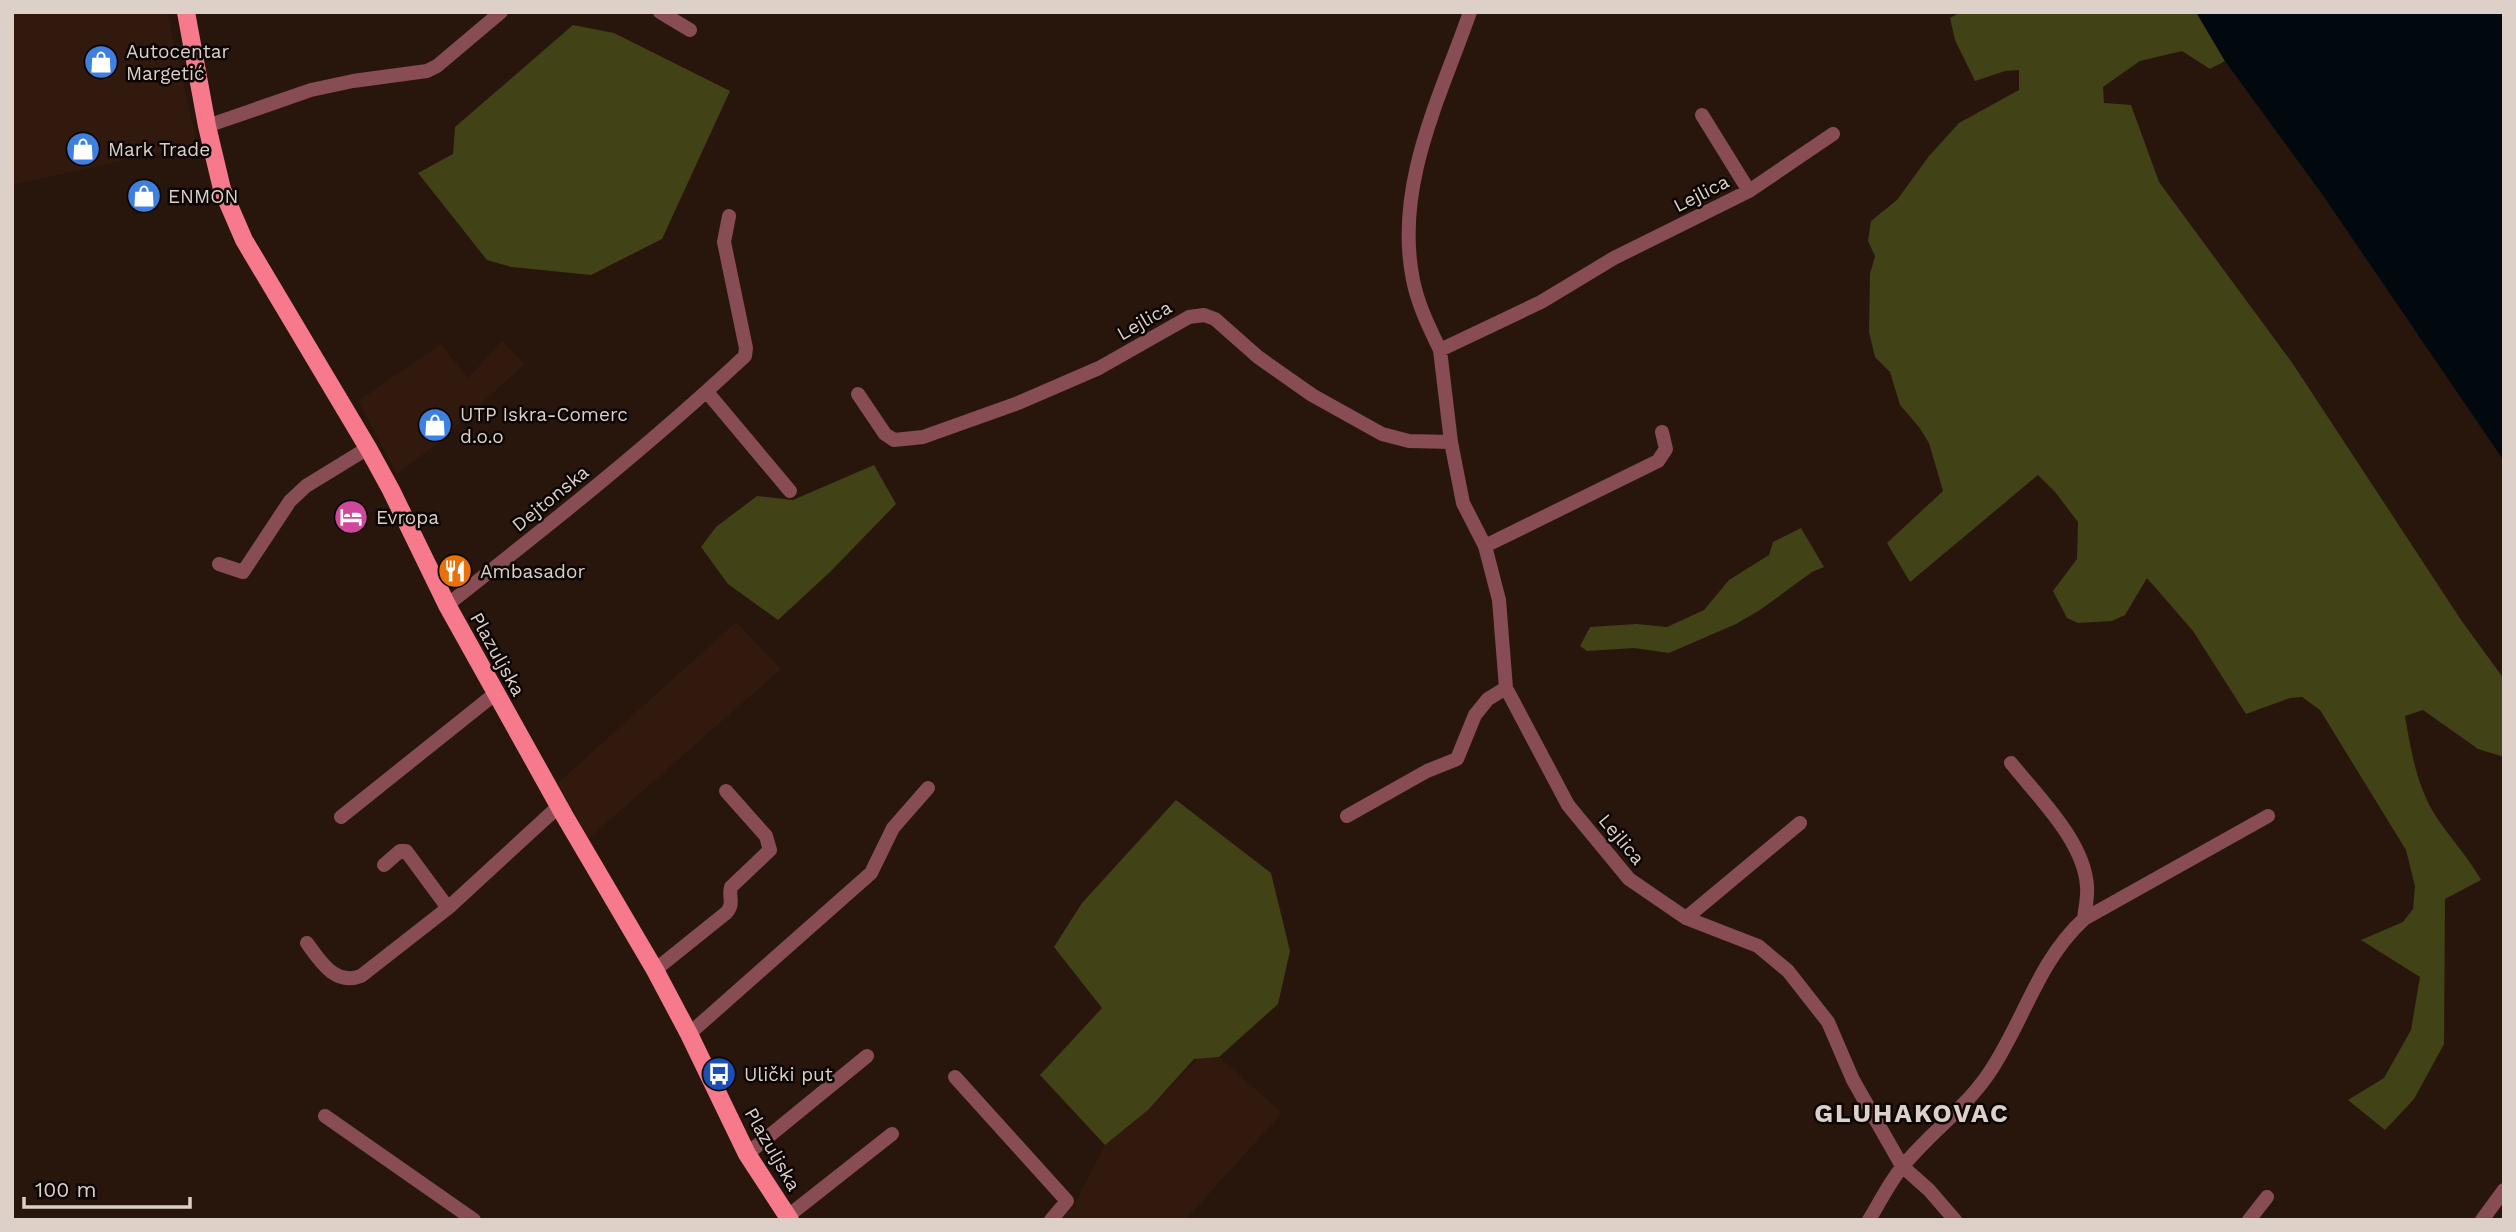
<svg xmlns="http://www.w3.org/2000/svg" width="2516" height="1232" font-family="'Work Sans',sans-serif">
<rect width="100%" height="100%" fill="#28160d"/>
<path fill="#31190d" d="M12,12H167L197,144L12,185Z
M502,341L525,364L429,450L397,474L358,401L441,344L468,378Z
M736,622L781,669L588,839L558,783Z
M1219,1057L1282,1113L1185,1220H1058L1073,1207L1105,1145L1148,1110L1199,1058Z"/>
<path fill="#414216" d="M1961,12H2196L2225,61L2210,69L2182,51L2140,61L2103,87L2104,103L2131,105L2159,182L2293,364L2461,620L2504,679V759L2501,756L2478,749L2423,710L2405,716C2411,751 2417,788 2437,818C2451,839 2468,857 2481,880L2445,899L2444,1044L2414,1099L2385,1130L2348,1100L2384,1078L2411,1030L2420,977L2361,940L2403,922L2413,909L2415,886L2406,850L2320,710L2302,697L2290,698L2246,714L2193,631L2147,578L2125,615L2112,621L2078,623L2067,618L2053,591L2077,559L2078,522L2055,492L2038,475L1910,582L1887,543L1943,491L1929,443L1919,427L1900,405L1890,372L1875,357L1869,332L1870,274L1875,256L1868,241L1871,221L1897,200L1929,156L1959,123L2019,90V70L2005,71L1975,81L1955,40L1950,18Z
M573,25L614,33L730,91L662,239L591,275L512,267L487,260L418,173L453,154L455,127Z
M874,465L896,504L830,572L778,620L728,584L701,547L716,527L757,496L793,500Z
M1801,528L1824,567L1812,572L1760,610L1736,624L1669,653L1634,648L1587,651L1580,646L1590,627L1637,624L1667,627L1704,610L1729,580L1769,555L1773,542Z
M1176,800L1271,873L1290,951L1278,1004L1219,1057L1194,1059L1148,1110L1105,1145L1040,1075L1102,1008L1054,947L1082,903Z"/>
<path fill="#01090f" d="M2196,12H2504V461L2322,194L2225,61Z"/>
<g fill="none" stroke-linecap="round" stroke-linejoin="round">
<path stroke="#884c54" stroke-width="14" d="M660,12L690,30
M1702,115L1749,191
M207,126L311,90L353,81L427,71L437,66L501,12
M1833,134L1749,191L1614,258L1541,302L1440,350L1451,442L1463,503L1485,546L1499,600L1506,688L1568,805L1629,879L1686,918L1758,946L1788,971L1828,1022L1853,1080L1902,1166L1929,1190L1955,1220
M1440,350C1429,327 1418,305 1413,280C1394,186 1440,98 1470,12
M707,392L790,491
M858,394L885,434L894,440L923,437L1018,403L1099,368L1189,317L1204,315L1215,319L1258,357L1312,395L1382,434L1409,441L1451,442
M1485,546L1658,461L1666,449L1662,432
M219,564L243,572L290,501L306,486L368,448
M447,605C549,525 650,445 745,356L746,348L724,242L729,216
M1347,816L1427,771L1457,759L1475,715L1488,699L1506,688
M341,817L496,693
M384,865L400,851H406L448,908
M1686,918L1800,823
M2084,919L2268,816
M307,943C320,961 335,986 361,976L448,908L559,806
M655,970L726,913C735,903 728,898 731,887L770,850L766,836L726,791
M689,1034L871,873L893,828L928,788
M955,1077L1067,1201L1051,1220
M325,1116L474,1220
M747,1154L867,1056
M788,1216L892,1134
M1869,1220C1880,1202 1890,1181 1903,1166C1929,1134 1963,1110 1987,1076C2023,1025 2036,963 2084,919C2085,909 2088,897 2087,887C2085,842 2038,797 2011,763
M2249,1220L2267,1197
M2482,1220L2504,1190"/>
<path stroke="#f67a8c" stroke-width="18" d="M186,12L207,126L222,189L244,240L368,448L391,490L447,605L564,815L655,970L689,1034L747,1154L790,1220"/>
</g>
<defs>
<g id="shop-disc" transform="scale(1.75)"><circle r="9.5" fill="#3f7fe0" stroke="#0b0503"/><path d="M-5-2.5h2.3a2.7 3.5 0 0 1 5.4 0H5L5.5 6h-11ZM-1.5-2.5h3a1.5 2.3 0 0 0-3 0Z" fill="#fff"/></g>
<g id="hotel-disc" transform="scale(1.75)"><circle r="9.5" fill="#d1479c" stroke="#0b0503"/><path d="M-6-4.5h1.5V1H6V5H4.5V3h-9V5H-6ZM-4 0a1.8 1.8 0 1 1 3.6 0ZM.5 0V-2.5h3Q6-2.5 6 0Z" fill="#fff"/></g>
<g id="restaurant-disc" transform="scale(1.75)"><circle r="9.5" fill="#e8710a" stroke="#0b0503"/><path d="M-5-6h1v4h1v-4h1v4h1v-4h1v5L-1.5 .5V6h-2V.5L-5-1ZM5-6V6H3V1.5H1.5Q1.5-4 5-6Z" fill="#fff"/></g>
<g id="bus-disc" transform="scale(1.75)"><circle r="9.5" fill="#1a4fb4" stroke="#0b0503"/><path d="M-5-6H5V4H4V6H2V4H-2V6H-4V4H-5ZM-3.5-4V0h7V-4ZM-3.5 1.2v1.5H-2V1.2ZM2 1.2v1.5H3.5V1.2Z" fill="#fff"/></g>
</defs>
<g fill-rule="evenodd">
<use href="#shop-disc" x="101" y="62"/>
<use href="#shop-disc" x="83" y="149"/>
<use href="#shop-disc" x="144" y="196"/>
<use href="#shop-disc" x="435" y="425"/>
<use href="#hotel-disc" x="351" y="517"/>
<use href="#restaurant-disc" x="455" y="571"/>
<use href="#bus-disc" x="719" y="1074"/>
</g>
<g text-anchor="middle" stroke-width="5" stroke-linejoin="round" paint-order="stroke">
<g font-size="19" fill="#ddd0c9" stroke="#0b0503" text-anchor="start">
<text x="126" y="58">Autocentar<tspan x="126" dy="22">Margetić</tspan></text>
<text x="108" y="156">Mark Trade</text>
<text x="168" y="203">ENMON</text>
<text x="460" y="421">UTP Iskra-Comerc<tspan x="460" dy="22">d.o.o</tspan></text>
<text x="376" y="524">Evropa</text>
<text x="480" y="578">Ambasador</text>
<text x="744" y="1081">Ulički put</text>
</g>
<g font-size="19" fill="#ddd0c9" stroke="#0b0503">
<text transform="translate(1701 193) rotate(-27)" y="7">Lejlica</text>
<text transform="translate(1144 320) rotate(-30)" y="7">Lejlica</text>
<text transform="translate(550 498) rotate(-39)" y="7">Dejtonska</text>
<text transform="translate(498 654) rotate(61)" y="7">Plazuljska</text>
<text transform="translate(1622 839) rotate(50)" y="7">Lejlica</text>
<text transform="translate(773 1149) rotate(60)" y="7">Plazuljska</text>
</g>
<g font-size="26" font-weight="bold" letter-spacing="2" fill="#ddd0c9" stroke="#0b0503">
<text x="1912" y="1122">GLUHAKOVAC</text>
</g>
</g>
<rect width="2516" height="1232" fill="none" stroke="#ddd0c9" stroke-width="28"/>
<path d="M24 1197v10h166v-10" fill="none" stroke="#ddd0c9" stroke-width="3.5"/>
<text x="35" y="1197" font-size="21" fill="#ddd0c9" stroke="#0b0503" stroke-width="5" paint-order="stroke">100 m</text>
</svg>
